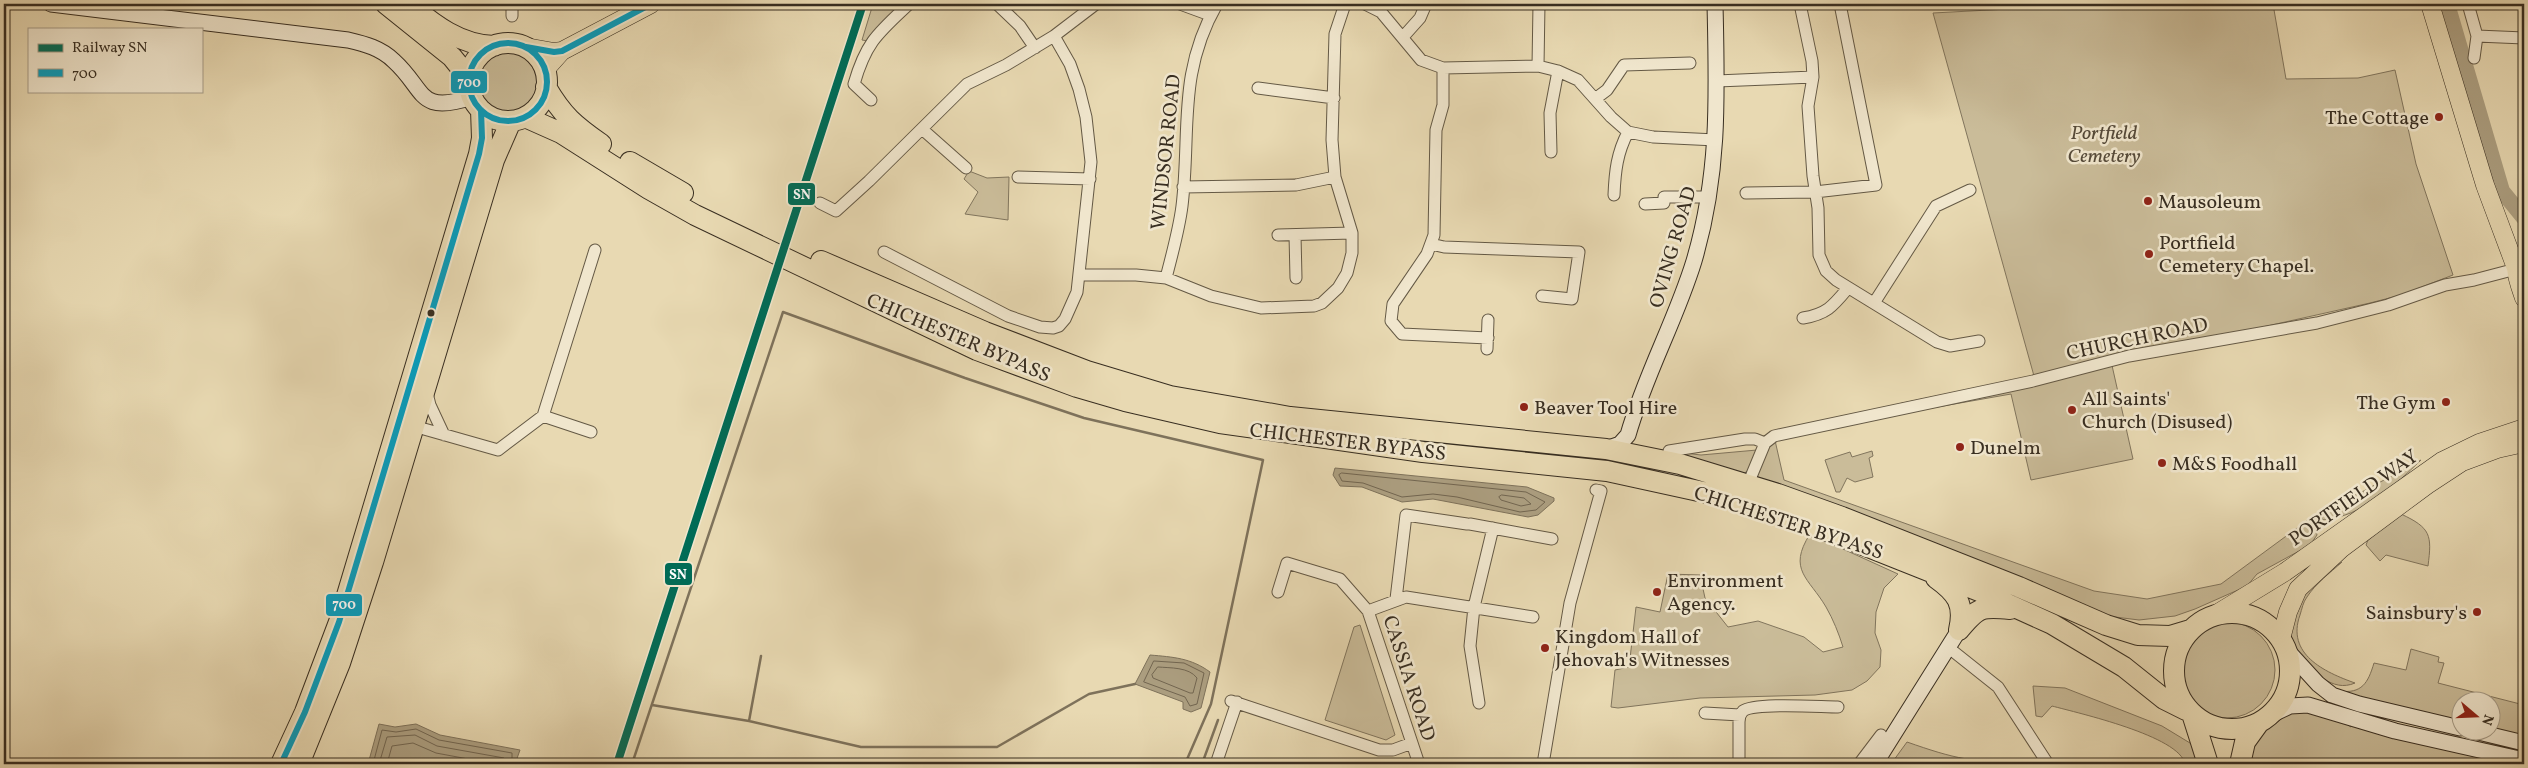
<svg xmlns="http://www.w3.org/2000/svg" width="2528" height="768" font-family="Vollkorn,serif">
<rect width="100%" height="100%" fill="#e8d9b2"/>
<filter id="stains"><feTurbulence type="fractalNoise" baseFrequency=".004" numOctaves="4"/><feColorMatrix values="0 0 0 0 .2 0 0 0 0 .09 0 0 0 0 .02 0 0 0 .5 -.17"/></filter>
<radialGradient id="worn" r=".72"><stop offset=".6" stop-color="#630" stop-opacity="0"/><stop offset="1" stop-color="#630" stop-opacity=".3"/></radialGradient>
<path fill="#cabc99" stroke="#81755d" d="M873,4H906L868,41L862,40Z
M2102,4H2273L2286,79L2358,78L2395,70L2416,164L2453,275L2401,295L2370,303L2111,361L2133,459L2031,480L2011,394L1926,409L1897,410L1898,404L2034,376L1933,13Z
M475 83a31 31 0 1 1 62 0a31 31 0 1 1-62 0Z
M969,171L987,178L1009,177L1008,220L965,214L978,192L964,179Z
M1774,436L1784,480L2094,591L2147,599L2221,584L2308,520L2315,526L2317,535L2310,545L2257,574L2247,586L2195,609L2175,616L2139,620L2099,615L1760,482C1750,464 1764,450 1774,436Z
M1651,449L1701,455L1757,450L1749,470L1743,474Z
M1872,451L1873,456L1869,458L1873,477L1855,482L1847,478L1840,492H1836L1825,460L1850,452L1852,457Z
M2421,460C2393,487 2363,516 2323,520L2320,511L2360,493Z
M2401,514C2431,528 2432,535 2428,566L2386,555L2380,561L2366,545L2368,540Z
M1810,534L1898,574L1884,588L1876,612L1875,633L1881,650L1880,667L1867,681L1852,690L1815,695L1700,698L1618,708L1611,707L1615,670L1629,667L1636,607L1660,612L1668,574L1700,575L1705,598L1728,627L1758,621L1804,637L1823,652L1843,647C1839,634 1833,619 1826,607C1809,578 1787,570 1810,534Z
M2342,562C2330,573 2316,583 2307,597C2303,602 2302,609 2300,615C2286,654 2324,672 2355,683C2332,693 2313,671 2301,655C2298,652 2293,648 2292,643C2291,637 2291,630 2292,623C2296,596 2321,576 2342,562Z
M2179 670a48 48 0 1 1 96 0a48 48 0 1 1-96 0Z
M1360,625L1395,735L1386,740L1325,720L1354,627Z
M2411,649L2439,657L2438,662L2444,663L2438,683L2524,705V737L2491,729L2490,700H2460V722L2384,706L2339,691C2362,694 2368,683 2374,663L2406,670Z
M2033,686L2065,688L2162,726L2190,743L2202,758L2203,764H2185C2180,736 2078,713 2052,706L2042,717L2036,716Z
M2290,706L2349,716L2350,727L2363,720L2514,764H2248L2258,724Z
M1907,742C1953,758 1977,765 2026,759V764H1891Z"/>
<path fill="#ac9f81" stroke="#7e725b" d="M1335,468L1527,487L1554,498V501L1538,515L1528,517L1433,499L1402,502L1362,487L1340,486L1333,475Z
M1150,655C1173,657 1191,658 1210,672L1201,708L1191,712L1183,709V702L1135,684Z
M379,724L395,727L416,724L440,735L520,750L515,764H368Z"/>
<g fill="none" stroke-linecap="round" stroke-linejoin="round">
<path stroke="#726651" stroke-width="1" d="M1342,473L1526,492L1545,502L1536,510L1520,512L1457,497L1433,494L1402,497L1363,483L1342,481L1339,475Z
M1502,495L1524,498L1531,504L1521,506L1501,500L1499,497Z
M1154,661L1184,663L1204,673L1197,704L1190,706L1185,697L1144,682Z
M1158,667C1170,668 1189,667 1197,678L1193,693H1190L1153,678L1152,675Z
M373,764L382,730L396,732L416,729L439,740L512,753V764
M379,764L387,737L415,735L437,746L504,758L506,764
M387,764L392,746L413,743L436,753L495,764"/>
<path stroke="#7e725b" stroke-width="2.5" d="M652,705L749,721L861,747H997L1089,694L1135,684
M749,721L761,656
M632,764L783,312L965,378L1084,418L1263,460L1211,704L1185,764
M1202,764L1218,720"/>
<path stroke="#ac9f81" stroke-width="16" d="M2447,4L2502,191L2524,218"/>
<g stroke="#645945" stroke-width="13">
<path id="street" d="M512,4V16
M997,4L1020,26L1035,48
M1180,4L1210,15
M1365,4L1381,12L1421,60L1443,68L1538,66L1558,71L1578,80L1611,117L1628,132L1653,137L1716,140
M1800,4L1812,61L1813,77L1808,106L1813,176L1818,208L1819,255L1826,271L1836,280L1937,342L1950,346L1979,341
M2468,4L2477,36L2474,58
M2477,36L2524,38
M1403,37L1420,18L1426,4
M1538,66L1539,4
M1443,68V105L1436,130L1434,235L1427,254L1393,304L1391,321L1402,334L1488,338
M1717,81L1813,77
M1258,88L1334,98
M1595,99L1607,90L1624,65L1690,63
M871,100L854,84C866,42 878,33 909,4
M922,129L966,168
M1551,152L1550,113L1558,71
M1018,177L1090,179
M1183,187L1296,185L1335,177
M1746,193L1815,192L1876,185L1840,4
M1614,195C1615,171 1617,153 1628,132
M820,203L836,211L869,181L967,84L1006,65L1054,36L1096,4
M1645,204L1664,203V197H1709
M1278,235L1352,233
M1295,235L1296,278
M1431,244L1444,247L1579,252L1572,299L1542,296
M884,252L1008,316L1040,327L1053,328L1059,326L1065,319L1077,292L1091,162L1086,117L1079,89L1070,64L1054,36
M1079,275H1136L1166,278L1211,296L1261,308L1314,306L1322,303L1338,288L1347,273L1352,253V233L1335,177L1332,140L1335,34L1345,4
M1166,278C1172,254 1179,230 1182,206C1191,132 1177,74 1217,4
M1874,303L1936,206L1970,190
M1803,318C1827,314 1833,306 1848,288
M1487,349L1488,320
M427,393L430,405L444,435
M543,416L591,432
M410,425L498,450L543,416L595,250
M1669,451L1745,439H1755L1765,443
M1748,484L1765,443L1774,436L2033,381L2129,356L2317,323L2388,305L2445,285L2474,280L2516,269
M1470,524L1552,539
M1278,592L1287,563L1340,579L1368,611L1419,764
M1396,599L1406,515L1467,524
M1368,611L1406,597L1533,617
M1949,648L1998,687L2048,764
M1231,701L1379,750H1393L1412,743
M1479,703L1470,646L1474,607L1493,528
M1705,713L1740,715
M1216,764L1237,702
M1543,764L1570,603L1601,491L1596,490
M1739,764V722C1739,718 1740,714 1743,711C1755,702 1820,707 1838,707
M1859,764L1881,735"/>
</g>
<g stroke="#382e21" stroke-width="17">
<path id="secondary" d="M51,4L348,40C365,44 381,48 394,61C426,90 417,115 472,97
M1606,449L1620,444L1628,435C1645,375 1676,320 1694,261C1720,173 1717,94 1715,4
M2286,649L2318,684L2332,695L2359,704L2460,728
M2271,715L2290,706L2308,705L2395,731L2524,760
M2470,730L2524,743
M1875,764L1959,630"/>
</g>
<g stroke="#382e21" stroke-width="19">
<path id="primary" d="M2430,4L2485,185L2516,268
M526,47L554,52L562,51
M545,70L562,51L651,4
M2524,254C2509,262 2520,285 2524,298
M2213,616L2285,572L2442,461L2479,443L2524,428
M2281,639L2288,612L2298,589L2342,548L2427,485L2462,462L2497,449L2524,443"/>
</g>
<g stroke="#382e21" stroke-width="22">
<path id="highway" d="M386,4L452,57L469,78
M409,4C434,25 460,45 494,46
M469 82a39 39 0 1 1 78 0a39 39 0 1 1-78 0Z
M546,87C563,116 574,125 601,144
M525,117L561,133L649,189L695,215L977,350L1077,387L1125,401L1220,423L1423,452L1607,471L1726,497L1833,533L1979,591L2052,624L2124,667L2164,699L2186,710
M630,162L683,193
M821,261L985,332L1087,371L1170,396L1290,417L1606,449L1680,464L1778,494L1842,517L2019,587L2106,625L2138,635L2170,636L2190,630
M1936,578C1957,593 1965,604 1959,630
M2174 671a58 58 0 1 1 116 0a58 58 0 1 1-116 0Z
M1959,630C1978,607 1981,606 2010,609
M2193,717L2208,764
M281,764L305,712L339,622L479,154L482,138L481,110
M299,764L340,663L373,562L494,160L511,121
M2240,764L2245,742L2258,724"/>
</g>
<use href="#street" stroke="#f0e6cd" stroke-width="11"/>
<use href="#secondary" stroke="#f0e6cd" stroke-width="15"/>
<use href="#primary" stroke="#e8d9b2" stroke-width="18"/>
<use href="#highway" stroke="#e8d9b2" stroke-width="20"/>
<g stroke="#f0e6cd" stroke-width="10">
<path id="bus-1" d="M469 82a39 39 0 1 1 78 0a39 39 0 1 1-78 0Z
M526,47L554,52L562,51L651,4
M281,764L305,712L339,622L479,154L482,138L481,110"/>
</g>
<use href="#bus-1" stroke="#069dbd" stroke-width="6"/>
<g stroke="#f0e6cd" stroke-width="11">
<path id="rail-1" d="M617,764L863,4"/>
</g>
<use href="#rail-1" stroke="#006b56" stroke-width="8"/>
</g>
<g fill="#8f2418" stroke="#f0e6cd" stroke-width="2">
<circle cx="2439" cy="117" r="5"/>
<circle cx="2148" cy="201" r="5"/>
<circle cx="2149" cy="254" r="5"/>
<circle cx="2446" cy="402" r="5"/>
<circle cx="1524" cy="407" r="5"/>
<circle cx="2072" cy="410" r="5"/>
<circle cx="1960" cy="447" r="5"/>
<circle cx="2162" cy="463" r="5"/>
<circle cx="1657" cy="592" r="5"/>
<circle cx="2477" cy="612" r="5"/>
<circle cx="1545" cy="648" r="5"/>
</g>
<circle fill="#382e21" stroke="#f0e6cd" stroke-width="2" cx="431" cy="313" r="4.5"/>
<g text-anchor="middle" stroke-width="5" stroke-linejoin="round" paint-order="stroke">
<g font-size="20" fill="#382e21" stroke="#f0e6cd" text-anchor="start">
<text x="2429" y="124" text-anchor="end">The Cottage</text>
<text x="2158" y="208">Mausoleum</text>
<text x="2159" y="249">Portfield<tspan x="2159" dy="23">Cemetery Chapel.</tspan></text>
<text x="2082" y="405">All Saints'<tspan x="2082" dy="23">Church (Disused)</tspan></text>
<text x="2436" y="409" text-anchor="end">The Gym</text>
<text x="1534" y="414">Beaver Tool Hire</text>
<text x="1970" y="454">Dunelm</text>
<text x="2172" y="470">M&amp;S Foodhall</text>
<text x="1667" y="587">Environment<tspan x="1667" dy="23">Agency.</tspan></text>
<text x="2467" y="619" text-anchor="end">Sainsbury's</text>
<text x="1555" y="643">Kingdom Hall of<tspan x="1555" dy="23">Jehovah's Witnesses</tspan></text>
</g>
<g font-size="20" font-style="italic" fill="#554a39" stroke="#f0e6cd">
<text x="2104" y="139">Portfield<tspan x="2104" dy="23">Cemetery</tspan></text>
</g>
<g font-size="20" fill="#382e21" stroke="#f0e6cd">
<text transform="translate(1165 152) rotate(-84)" y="7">WINDSOR ROAD</text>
<text transform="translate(1672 247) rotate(-74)" y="7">OVING ROAD</text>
<text transform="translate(959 337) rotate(23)" y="7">CHICHESTER BYPASS</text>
<text transform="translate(2137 338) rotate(-12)" y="7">CHURCH ROAD</text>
<text transform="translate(1348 441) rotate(7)" y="7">CHICHESTER BYPASS</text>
<text transform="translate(2353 497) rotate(-35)" y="7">PORTFIELD WAY</text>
<text transform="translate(1789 522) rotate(18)" y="7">CHICHESTER BYPASS</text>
<text transform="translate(1410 678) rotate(72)" y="7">CASSIA ROAD</text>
</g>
</g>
<g stroke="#f0e6cd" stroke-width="2">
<rect x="450" y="70" width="38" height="24" rx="5" fill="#069dbd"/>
<rect x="787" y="182" width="29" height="24" rx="5" fill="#006b56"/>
<rect x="664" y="562" width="29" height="24" rx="5" fill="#006b56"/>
<rect x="325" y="593" width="38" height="24" rx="5" fill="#069dbd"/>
</g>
<g font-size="14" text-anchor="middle" font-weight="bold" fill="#fff">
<text x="469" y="87">700</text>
<text x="802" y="199">SN</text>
<text x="678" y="579">SN</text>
<text x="344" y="609">700</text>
</g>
<rect width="2528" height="768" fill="none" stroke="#e8d9b2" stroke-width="20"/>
<rect x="5" y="5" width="2518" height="758" fill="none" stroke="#382e21" stroke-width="2.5"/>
<rect x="10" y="10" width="2508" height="748" fill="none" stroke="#382e21"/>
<rect x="28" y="28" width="175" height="65" fill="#f0e6cd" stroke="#a69c88"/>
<rect x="38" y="44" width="25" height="8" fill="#006b56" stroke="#a69c88"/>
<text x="72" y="52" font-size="15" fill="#382e21">Railway SN</text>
<rect x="38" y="69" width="25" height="8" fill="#069dbd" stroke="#a69c88"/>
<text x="72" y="78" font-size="15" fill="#382e21">700</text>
<g transform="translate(2476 716) rotate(109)"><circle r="24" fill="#f0e6cd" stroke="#a69c88"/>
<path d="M0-4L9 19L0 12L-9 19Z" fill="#8f2418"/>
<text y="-8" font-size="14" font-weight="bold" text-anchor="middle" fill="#382e21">N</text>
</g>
<rect width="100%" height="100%" filter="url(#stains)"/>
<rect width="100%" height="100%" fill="url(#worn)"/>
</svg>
